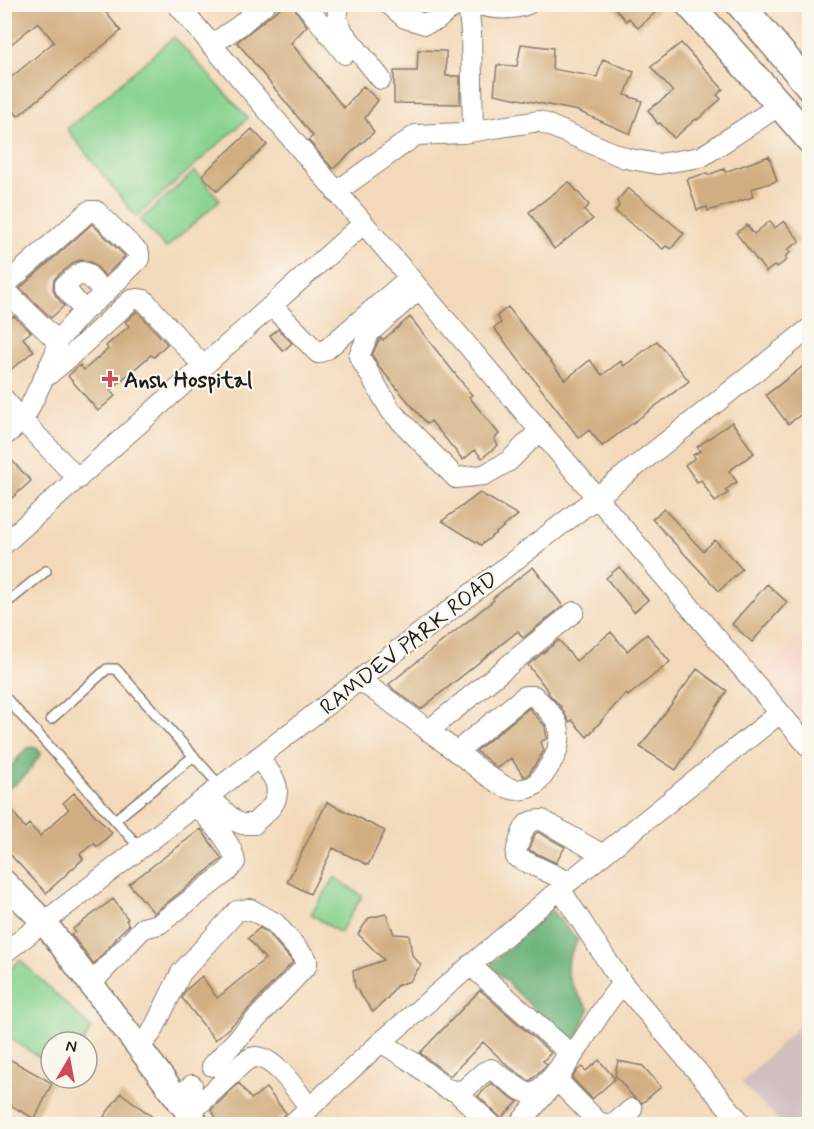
<svg xmlns="http://www.w3.org/2000/svg" width="814" height="1129" font-family="Mynerve,sans-serif">
<rect width="100%" height="100%" fill="#fbf7ec"/>
<filter id="ink" filterUnits="userSpaceOnUse"><feTurbulence type="fractalNoise" baseFrequency=".0167" numOctaves="2"/><feDisplacementMap in="SourceGraphic" scale="12" xChannelSelector="R" yChannelSelector="G"/><feConvolveMatrix kernelMatrix="1 2 1 2 8 2 1 2 1" color-interpolation-filters="sRGB"/></filter>
<filter id="wash" filterUnits="userSpaceOnUse"><feTurbulence type="fractalNoise" baseFrequency=".008" numOctaves="4" result="noise"/><feDisplacementMap in="SourceGraphic" scale="24" xChannelSelector="R" yChannelSelector="G"/><feGaussianBlur stdDeviation="1.35" result="paint"/><feColorMatrix in="noise" values="0 0 0 0 0 0 0 0 0 0 0 0 0 0 0 0 0 1.4 0 .05"/><feComposite in="paint" operator="in"/></filter>
<g filter="url(#wash)">
<rect width="100%" height="100%" fill="#f3d9ba"/>
<path fill="#f6d2c5" d="M809,628V729L758,677Z"/>
<path fill="#d1bfbf" d="M809,1016V1124H782L741,1083Z"/>
<path fill="#87d28f" stroke="#527756" stroke-width="1.5" d="M174,37L248,118L136,217L67,129Z
M195,171L220,200L166,248L140,220Z
M335,877L362,896L340,933L311,914Z
M20,960L91,1028L84,1042H51V1064L5,1036V974Z"/>
<path fill="#6db47a" stroke="#44684b" stroke-width="1.5" d="M35,747L41,753C31,768 23,783 5,789V774L23,752L28,748Z
M551,910L578,940C574,948 567,958 567,967C566,980 581,999 589,1009L573,1048L490,965Z"/>
<g id="blocks">
<path fill="#d1ae81" d="M4,4H99L121,31L18,116L4,99V83L54,42L38,22L4,50Z
M285,4H293L296,11L307,26L291,43L344,108L363,86L378,100L365,118L374,132L333,169L308,140L313,136L237,42Z
M408,4H436L431,9L425,11L411,7Z
M611,4H665L638,28L629,18L626,21Z
M681,43L723,89L717,95L721,99L697,120L696,119L674,138L660,123L658,124L648,110L673,92L651,67Z
M521,44L553,48L552,69L597,77L603,59L634,72L625,95L642,101L630,134L578,111L494,94L497,65L517,66Z
M418,50L446,51V76H460V104L394,103V71H417Z
M252,129L267,145L217,191L202,175Z
M769,156L777,181L751,189L753,197L708,211L707,207L697,210L687,179L707,173L708,175L724,169L725,172Z
M569,182L589,205L584,211L593,219L554,249L529,212Z
M628,188L684,233L671,249L666,246L663,249L615,211L619,206L617,201Z
M770,221L775,228L784,221L800,241L787,250L791,252L785,257L787,260L777,267L774,266L766,272L736,233L747,225L754,234Z
M92,224L125,256L105,276L94,264L89,261L80,260L75,262L58,275L54,280L53,289L56,296L64,306L51,318L20,288Z
M508,307L565,380L590,360L602,375L621,361L624,366L657,341L689,381L602,446L589,430L579,438L494,328L501,323L497,316Z
M137,311L167,344L154,357L151,355L110,390L115,396L98,411L68,376L80,365L84,370L108,349L106,346L129,326L125,322Z
M14,316L31,332L23,338L34,351L4,375V324Z
M410,317L472,395L469,397L499,434L494,439L498,445L482,458L475,450L463,460L431,421L427,424L380,368L372,355L379,340L381,338L383,340Z
M278,329L292,343L283,351L270,336Z
M810,361V408L788,424L766,395Z
M732,422L754,453L729,471L737,482L725,490L728,493L715,502L701,480L697,482L685,465L695,458L693,455L700,451L697,447Z
M4,452L31,481L4,505Z
M480,493L518,515L481,545L442,521Z
M664,509L703,551L715,540L742,569L719,591L652,519Z
M533,567L563,606L523,638L518,631L421,709L393,689L389,684L494,600L493,598Z
M619,567L648,600L634,612L606,578Z
M767,584L787,602L752,642L732,624Z
M611,632L627,651L647,634L670,662L628,696L626,693L587,737L572,720L569,722L561,707L548,693L549,692L528,665L559,640L576,661Z
M697,669L727,691L676,770L640,747Z
M529,708L545,726L547,738L541,742L544,751L540,757L529,774L524,777L511,758L498,768L476,751Z
M74,793L112,833L97,847L94,843L80,854L83,859L46,893L4,848V799L25,828L29,824L40,836L69,809L63,803Z
M327,802L385,831L368,865L333,848L310,894L287,882Z
M201,829L222,859L154,913L129,884Z
M538,832L565,847L556,863L529,850L535,834Z
M113,899L128,919L126,920L129,925L116,937L117,938L94,964L71,934L75,932L73,929Z
M386,914L394,934L409,935L412,955L421,965L410,981L396,986L387,999L373,1012L355,987L353,971L384,960L358,934L369,918Z
M260,928L267,932L293,962L240,1018L215,1040L182,998L186,990L202,976L217,998L265,959L248,938Z
M480,990L551,1053L543,1061L547,1064L530,1081L508,1066L483,1042L450,1076L420,1053Z
M4,1056L52,1083L35,1119L4,1102Z
M599,1060L615,1079L592,1099L572,1078L577,1071L582,1067L586,1071Z
M618,1061L643,1066L661,1087L642,1103L634,1098L615,1075Z
M239,1083L251,1099L266,1088L286,1113L274,1125H221L211,1110Z
M491,1083L518,1102L501,1118L478,1096Z
M121,1093L163,1125H98Z"/>
</g>
</g>
<g filter="url(#ink)">
<use href="#blocks" fill-opacity="0" stroke="#887a6b" stroke-width="1.5"/>
<g fill="none" stroke-linecap="round" stroke-linejoin="round">
<g stroke="#887a6b" stroke-width="12">
<path id="service" d="M4,605L46,571
M4,696L140,848
M51,719L107,669H116L220,786
M115,820L194,756"/>
</g>
<g stroke="#887a6b" stroke-width="22">
<path id="minor" d="M177,4L810,748
M305,4L345,54
M339,4L337,19L343,32L381,79
M389,4L405,18L425,24L437,20L447,11L460,4
M468,4L471,32L473,131
M477,4C493,10 513,10 528,4
M211,45L239,26L265,4
M336,192L416,135L463,133L539,121L625,158L658,164L701,157L780,105
M419,289L369,333L359,356L391,411L456,478L484,475L509,461L540,430
M272,306L318,353L327,349L409,278
M84,311L65,288V285L82,272L86,273L105,293
M48,375L65,361L131,300L137,299L144,300L204,367
M4,399L23,421L78,479
M4,436L23,421L56,352L57,341L84,311L105,293L139,259V253L96,211H89L5,285V290L57,341
M4,544L363,224
M359,680C396,704 431,733 466,759C479,769 497,785 512,789C518,791 530,788 535,785C541,780 555,758 557,751C565,723 552,714 534,696H525L456,752
M428,731L574,612
M208,796L235,821L242,824H254C259,818 267,812 272,806C285,787 270,771 257,758
M569,882L516,857C516,850 518,844 521,837C525,824 528,820 542,820L603,855
M560,889L622,983L742,1124
M4,953L597,497L810,328
M91,984L143,928L159,924L228,871L235,862C232,840 210,822 196,805
M381,1042L414,1063L445,1088L455,1091L464,1090L484,1072L491,1069L521,1090L532,1095C546,1085 559,1070 567,1055L565,1049L470,965
M139,1048L152,1032L181,973L237,911L250,909L275,923L307,960V965L212,1066
M557,1080L599,1123L608,1124
M455,1091L491,1124
M177,1098L192,1085
M189,1114L243,1063C247,1060 251,1057 256,1057C276,1058 298,1093 310,1108
M292,1124L381,1042L560,889L780,713
M519,1124L557,1080L605,1006L622,983
M614,1124L632,1109"/>
</g>
<g stroke="#887a6b" stroke-width="27">
<path id="tertiary" d="M4,882L44,922L197,1124"/>
</g>
<g stroke="#887a6b" stroke-width="30">
<path id="secondary" d="M689,4L780,105L810,140
M740,4L810,87"/>
</g>
<use href="#service" stroke="#fff" stroke-width="9"/>
<use href="#minor" stroke="#fff" stroke-width="20"/>
<use href="#tertiary" stroke="#fff" stroke-width="24"/>
<use href="#secondary" stroke="#fff" stroke-width="27"/>
</g>
</g>
<path fill="#d1495b" stroke="#fbf7ec" stroke-width="2" d="M107 370h6v6h6v6h-6v6h-6v-6h-6v-6h6z"/>
<g text-anchor="middle" stroke-width="4.5" stroke-linejoin="round" paint-order="stroke">
<g font-size="22" font-weight="bold" fill="#1c1c1c" stroke="#fbf7ec" text-anchor="start">
<text x="124" y="387">Ansh Hospital</text>
</g>
<g font-size="22" fill="#1c1c1c" stroke="#fbf7ec">
<text transform="translate(408 642) rotate(-38)" y="8">RAMDEV PARK ROAD</text>
</g>
</g>
<rect width="814" height="1129" fill="none" stroke="#fbf7ec" stroke-width="24"/>
<g transform="translate(69 1060) rotate(10)"><circle r="28" fill="#fbf7ec" stroke="#a29f99" stroke-width="1.5"/>
<path d="M0-4.5L10 22L0 15L-10 22Z" fill="#d1495b"/>
<text y="-9" font-size="16" font-weight="bold" text-anchor="middle" fill="#1c1c1c">N</text>
</g>
</svg>
